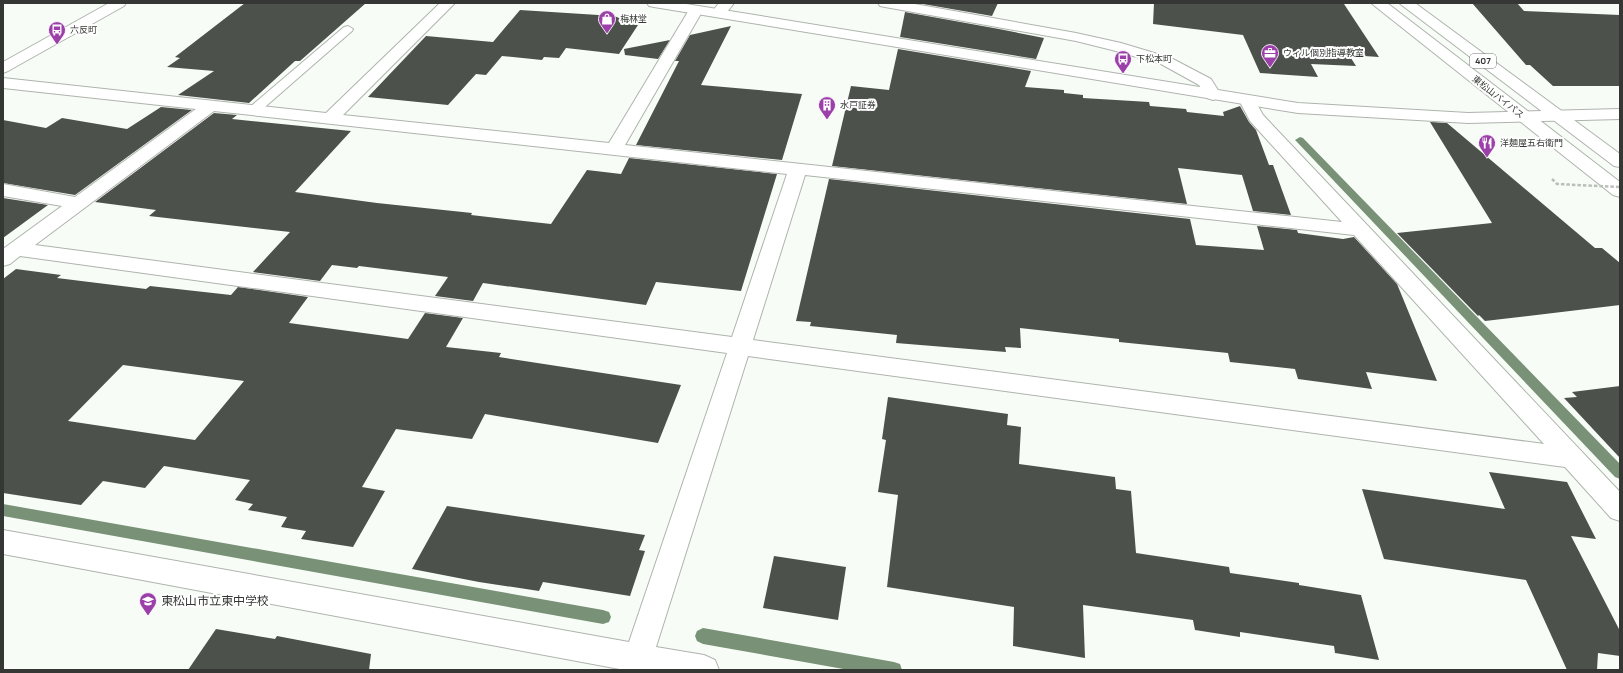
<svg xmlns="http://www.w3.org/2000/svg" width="1623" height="673" font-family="Manrope,'Noto Sans JP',sans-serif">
<rect width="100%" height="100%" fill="#f7fdf6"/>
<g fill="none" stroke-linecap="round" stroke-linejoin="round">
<path fill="#799176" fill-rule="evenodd" d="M1300,137L1303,138L1620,464V479L1615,477L1297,142L1295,140Z
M3,504L603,610L609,612L611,617L609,622L603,624L3,516Z
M703,628L894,662L900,664L902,670H849L703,644L697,641L695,636L697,631Z"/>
</g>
<path fill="#4c514b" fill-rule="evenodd" d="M245,3H366L300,61H295L249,103L178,95L214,71L167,67L180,58L175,57Z
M917,3H998L992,16Z
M1154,3L1344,4L1379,57L1349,55L1356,66L1311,64L1318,77L1260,73L1243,35L1153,24Z
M1472,3H1517L1524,11L1620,15V86H1553L1530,65H1526Z
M520,10L614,16L638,25L619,54L566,48L559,58L544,57L542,60L502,56L486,75L476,74L448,105L368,97L426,36L493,42Z
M905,12L999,29L1044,38L1036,59L900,37Z
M731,26L701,85L802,94L782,160L636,145L679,61H675L690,35Z
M670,40L658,59L625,55L624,49Z
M898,49L1031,71L1025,87L1064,90V93L1083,95V98L1149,102L1150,106L1186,109L1187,112L1224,116L1223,112L1240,106L1249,122L1256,130L1269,165H1273L1291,215L1253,211L1242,175L1178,168L1187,204L832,166L851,86L889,90Z
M161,107L192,110L75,195L3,183V120L46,128L62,118L127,129Z
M214,113L237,115L232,119L351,131L295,192L377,203L472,213L471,215L551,224L587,170L621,174L629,158L777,174L741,291L656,282L646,305L483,283L473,301L435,296L448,277L359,266L357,268L332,265L320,281L253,272L290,232L149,216L156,210L95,202Z
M1430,122L1447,123L1595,248H1602L1620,263V305L1485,321L1479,315L1478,316L1397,233L1492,223Z
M829,179L1190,219L1196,245L1264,250L1257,226L1297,230L1298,233L1343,239L1354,237L1397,284L1437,381L1366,372L1372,389L1298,379L1295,369L1230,362L1228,353L1119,342V339L1020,328L1021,348L1005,347L1006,352L896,343L897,335L810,326L811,322L796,321Z
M3,198L48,205L3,238Z
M16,269L61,275L57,278L146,289L150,286L231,295L238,287L308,297L289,323L408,339L425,313L463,318L446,347L501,353L499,357L681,385L658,443L485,414L472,439L396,429L362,487L385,491L353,547L301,539L306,531L281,527L287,517L248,510L253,504L235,500L250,480L164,466L145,488L103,481L81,505L3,493V279ZM123,365L138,367L244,381L195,440L68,421Z
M1620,386V458L1564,398L1577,397L1572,392Z
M888,397L1008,414L1007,425L1021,427L1019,464L1115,477L1116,489L1131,491L1136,553L1229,567L1230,573L1299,583V585L1361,595L1379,660L1335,653L1334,646L1240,632V637L1195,630L1193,620L1083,605L1085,658L1013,646L1014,607L887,587L898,495L878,492L886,440L882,439Z
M1489,472L1567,482L1596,539L1571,536L1620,631V656L1598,653L1597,670H1567L1526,580L1384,559L1362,489L1505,509Z
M447,506L645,535L639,550L645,551L630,596L543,582L539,591L479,582L412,569Z
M774,556L846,567L838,620L763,608Z
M216,629L275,639L277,636L371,654L369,670H188Z"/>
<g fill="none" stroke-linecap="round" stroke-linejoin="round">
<g stroke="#aeb4ad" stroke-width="2">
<path id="service" d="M348,26L353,29L352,31L258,113H250L248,110L250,107L344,27Z"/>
</g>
<g stroke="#aeb4ad" stroke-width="2">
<path id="minor" d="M440,3H455L343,115L609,143L689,10L691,7L696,6L701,7L703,10L625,145L1342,222L1250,121L1239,100L1241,97L1247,95L1253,97L1263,115L1620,492V521L1611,518L1565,467L748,356L656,647L704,655L715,660L719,670H625L3,554V530L629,642L727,353L20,256L10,264L3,266V249L62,206L3,196V184L75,197L196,109L3,88V78L326,113ZM214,111L787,174L732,337L35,245ZM805,175L1354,235L1544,444L753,340Z
M719,3H734C728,11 723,19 713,16L711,13Z
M878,3H909L1076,33L1121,43L1171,58L1211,79L1221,95L1219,98L1213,100L1207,98L1199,85L1161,64L1112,50L1076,41L885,7L880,6Z"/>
</g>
<g stroke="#aeb4ad" stroke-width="2">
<path id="tertiary" d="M109,3H126L124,6L8,71L3,73V62Z
M647,3H680L1298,103L1468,113L1620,109V119L1468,123L1298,113L654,7L649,6Z"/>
</g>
<g stroke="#aeb4ad" stroke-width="2">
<path id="trunk" d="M1371,3H1387L1620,182V197L1613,195Z
M1399,3H1415L1620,154V167L1614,166Z"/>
</g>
<use href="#service" fill="#fff" fill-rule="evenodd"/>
<use href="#minor" fill="#fff" fill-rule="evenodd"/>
<use href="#tertiary" fill="#fff" fill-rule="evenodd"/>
<use href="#trunk" fill="#fff" fill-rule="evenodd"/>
<path stroke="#babfb9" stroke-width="2.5" stroke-dasharray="3.5 2" stroke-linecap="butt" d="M1552,179L1557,184L1620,187"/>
</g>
<defs>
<g id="shop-pin" transform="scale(0.9)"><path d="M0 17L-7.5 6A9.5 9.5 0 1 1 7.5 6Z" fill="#9b3fa9" stroke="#fff"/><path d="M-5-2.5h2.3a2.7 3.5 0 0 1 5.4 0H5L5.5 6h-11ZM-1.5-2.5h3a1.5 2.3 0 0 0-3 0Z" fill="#fff"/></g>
<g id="bus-pin" transform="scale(0.9)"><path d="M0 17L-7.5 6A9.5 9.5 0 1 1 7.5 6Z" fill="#9b3fa9" stroke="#fff"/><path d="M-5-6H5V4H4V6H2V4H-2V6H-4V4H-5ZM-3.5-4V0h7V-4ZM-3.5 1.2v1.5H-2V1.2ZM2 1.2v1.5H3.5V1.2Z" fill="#fff"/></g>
<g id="office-pin" transform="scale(0.9)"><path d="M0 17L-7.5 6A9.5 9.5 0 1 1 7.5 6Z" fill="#9b3fa9" stroke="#fff"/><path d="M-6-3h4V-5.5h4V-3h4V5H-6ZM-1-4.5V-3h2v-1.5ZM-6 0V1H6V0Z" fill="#fff"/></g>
<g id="building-pin" transform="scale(0.9)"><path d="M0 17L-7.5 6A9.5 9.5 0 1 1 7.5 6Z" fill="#9b3fa9" stroke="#fff"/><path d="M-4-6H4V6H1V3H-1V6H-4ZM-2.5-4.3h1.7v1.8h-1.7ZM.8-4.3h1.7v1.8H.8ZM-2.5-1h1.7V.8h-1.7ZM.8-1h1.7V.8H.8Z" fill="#fff"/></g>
<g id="restaurant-pin" transform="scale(0.9)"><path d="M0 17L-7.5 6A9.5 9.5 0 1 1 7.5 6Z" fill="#9b3fa9" stroke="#fff"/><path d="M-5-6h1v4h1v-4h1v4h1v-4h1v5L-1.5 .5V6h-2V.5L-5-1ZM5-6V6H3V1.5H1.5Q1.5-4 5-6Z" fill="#fff"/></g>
<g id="school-pin" transform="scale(0.9)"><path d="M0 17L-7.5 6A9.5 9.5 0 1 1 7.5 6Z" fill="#9b3fa9" stroke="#fff"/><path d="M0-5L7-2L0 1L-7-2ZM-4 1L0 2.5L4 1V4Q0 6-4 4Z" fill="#fff"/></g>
</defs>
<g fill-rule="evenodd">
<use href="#shop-pin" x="607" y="19"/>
<use href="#bus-pin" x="57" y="30"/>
<use href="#office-pin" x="1270" y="53"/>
<use href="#bus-pin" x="1123" y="59"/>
<use href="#building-pin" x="827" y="105"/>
<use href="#restaurant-pin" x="1487" y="143"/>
<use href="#school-pin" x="148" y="601"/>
</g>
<g text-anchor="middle" stroke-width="4" stroke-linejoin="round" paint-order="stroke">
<g font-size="9" fill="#343734" stroke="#fff" text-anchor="start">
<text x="620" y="22">梅林堂</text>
<text x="70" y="33">六反町</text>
<text x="1283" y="56">ウィル個別指導教室</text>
<text x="1136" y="62">下松本町</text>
<text x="840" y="108">水戸証券</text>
<text x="1500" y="146">洋麺屋五右衛門</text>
</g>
<rect fill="#fff" stroke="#717371" stroke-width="1" x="1470" y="54" width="26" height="14" rx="3"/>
<g font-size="9" font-weight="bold" fill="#343734">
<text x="1483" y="64">407</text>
</g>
<g font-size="9" fill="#343734" stroke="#fff">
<text transform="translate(1498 97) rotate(38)" y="3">東松山バイパス</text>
</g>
<g font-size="12" fill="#343734" stroke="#fff" text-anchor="start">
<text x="161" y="605">東松山市立東中学校</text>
</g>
</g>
<rect width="1623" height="673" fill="none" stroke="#343734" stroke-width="8"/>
</svg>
